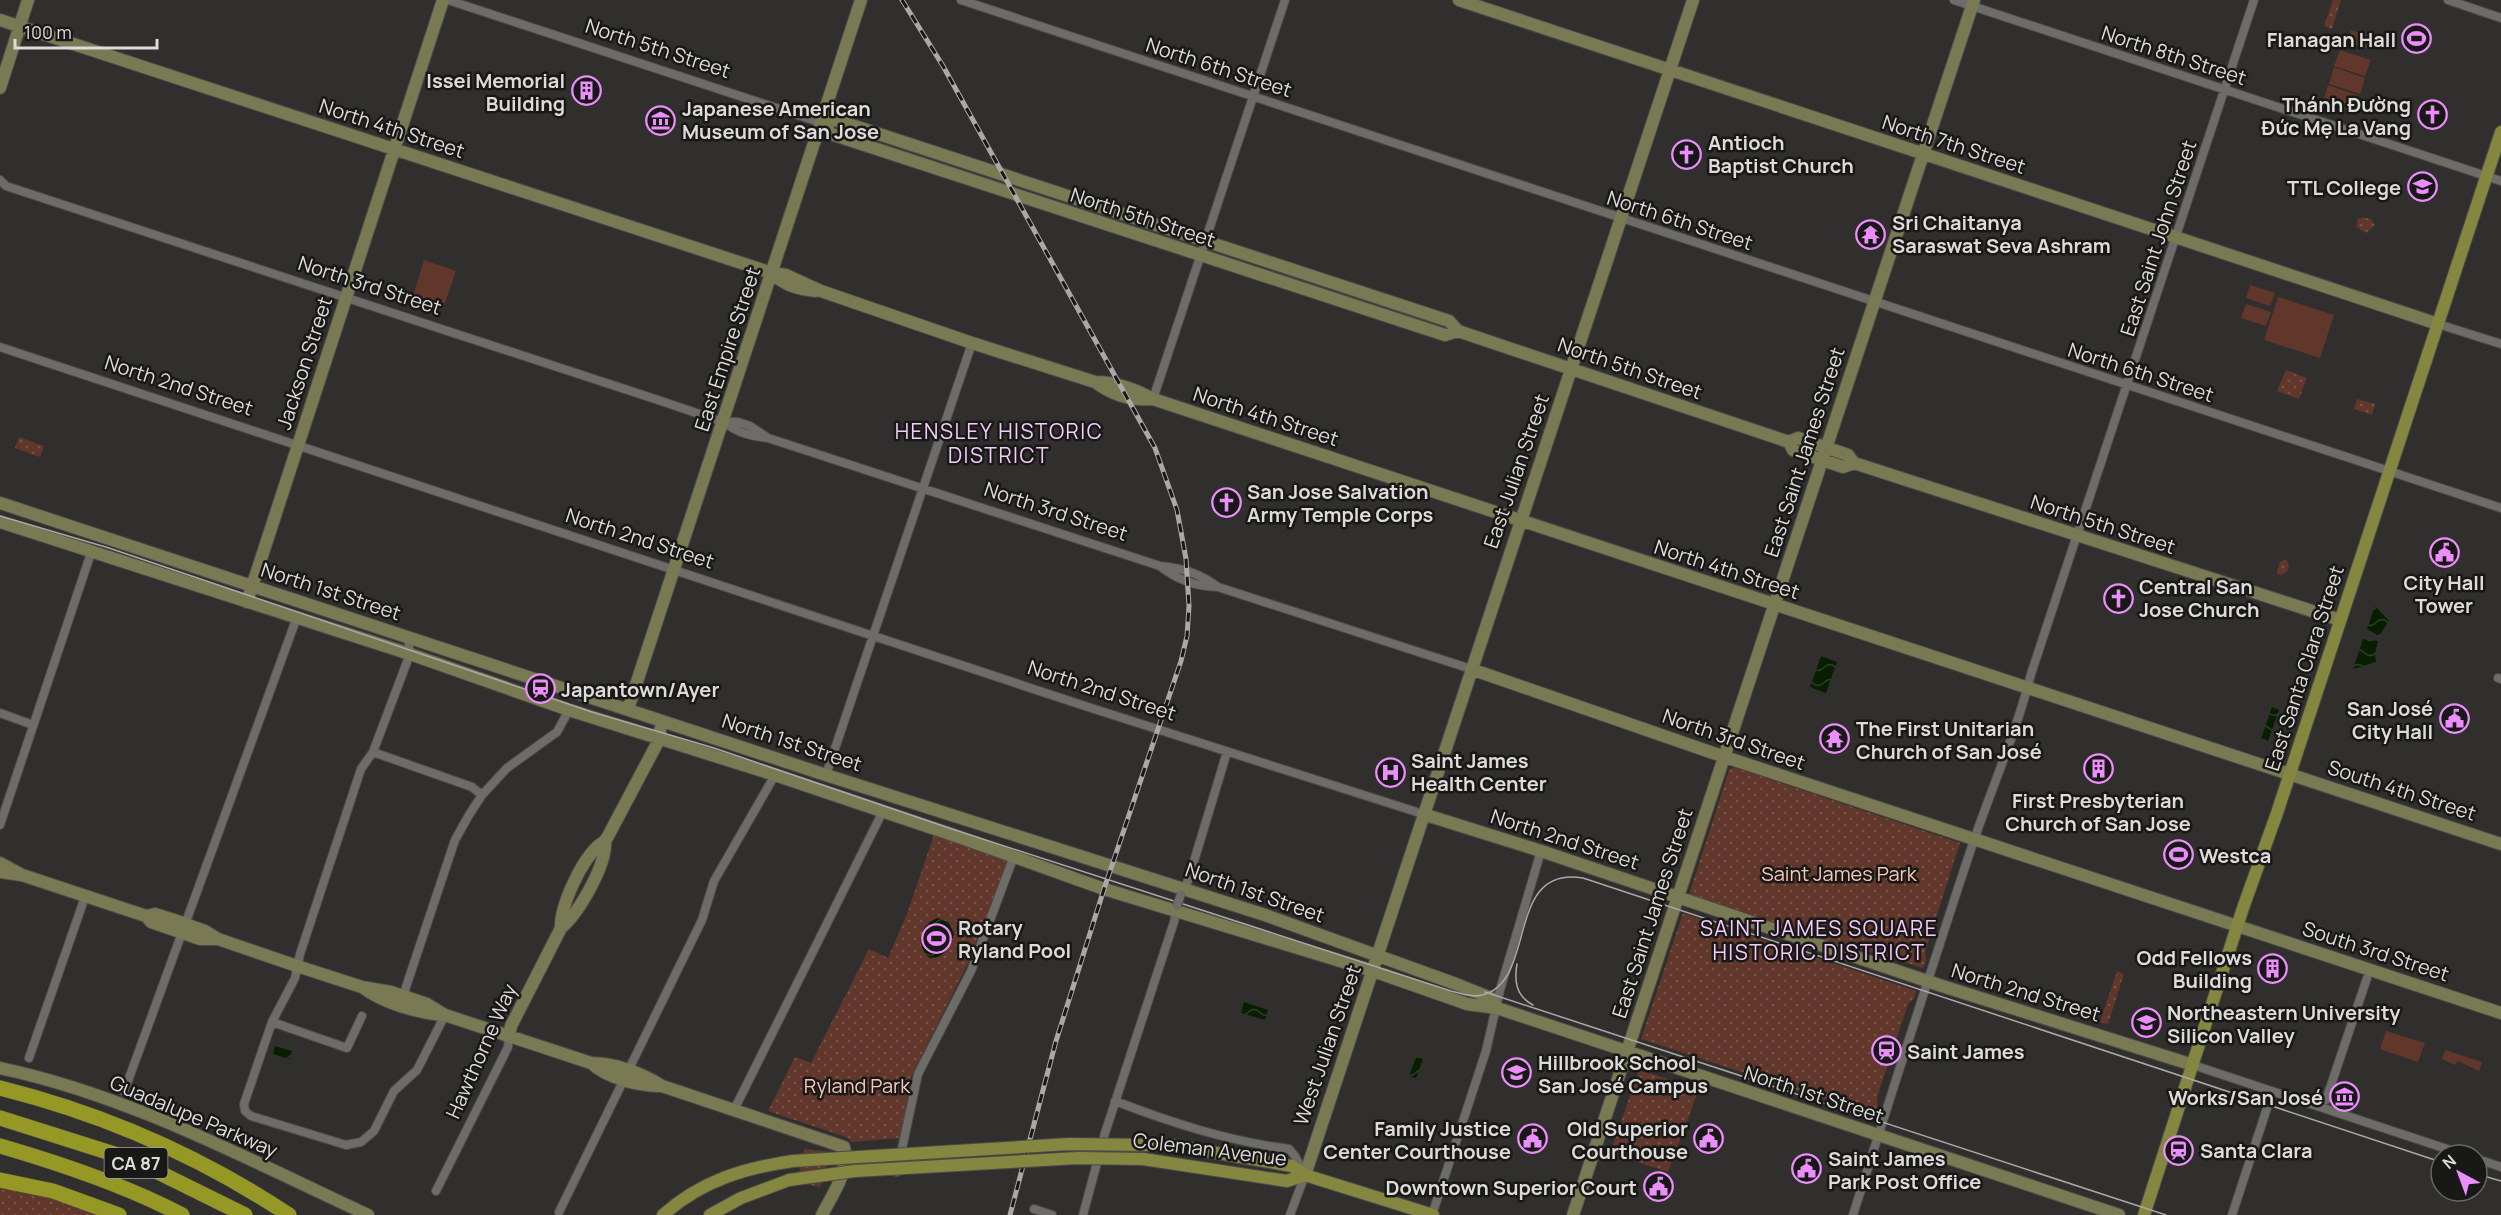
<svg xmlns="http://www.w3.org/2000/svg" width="2501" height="1215" viewBox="0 0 2501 1215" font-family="Manrope,sans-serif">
  <defs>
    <pattern id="park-dots" width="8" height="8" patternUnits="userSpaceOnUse" patternTransform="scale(1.5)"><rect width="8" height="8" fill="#61362b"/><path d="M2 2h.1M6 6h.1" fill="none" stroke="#775249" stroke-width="1.8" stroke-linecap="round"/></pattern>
    <pattern id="water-waves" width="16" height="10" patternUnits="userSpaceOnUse" patternTransform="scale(1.5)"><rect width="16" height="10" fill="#071f00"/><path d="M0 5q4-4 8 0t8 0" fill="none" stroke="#2b3f25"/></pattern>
  </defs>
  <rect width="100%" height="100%" fill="#312f2d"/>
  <path fill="#61362b" d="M2351,30L2376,38L2372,50L2347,42Z
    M2340,50L2371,60L2365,76L2334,66Z
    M2334,67L2365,78L2360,94L2329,84Z
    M2328,85L2359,96L2353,112L2323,102Z
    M424,260L456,271L443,309L412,299Z
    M2250,285L2275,293L2270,306L2246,298Z
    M2278,297L2334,315L2320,358L2264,340Z
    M2246,304L2271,312L2266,326L2241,318Z
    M2386,1031L2425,1043L2418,1062L2380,1049Z
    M2445,1050L2482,1062L2479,1071L2458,1061L2455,1065L2442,1059Z"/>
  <path fill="url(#park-dots)" d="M2333,0H2341L2332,29L2324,26Z
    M2363,217L2371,219L2375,225L2366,233L2356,227L2358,218L2361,219Z
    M2286,370L2307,378L2299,399L2277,391Z
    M2357,399L2375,404L2372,415L2354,409Z
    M19,437L44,446L40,457L15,448Z
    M2286,559L2289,565L2287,572L2281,575L2278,574L2277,571L2280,562Z
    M1733,767L1960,843L1925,952L1926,960L1923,968L1841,943H1831L1689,895L1729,770Z
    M937,826L1010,853L978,943L911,1077L901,1138L852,1142L846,1137L768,1111L795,1057L811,1063L869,949L888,958L907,914Z
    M1683,913L1916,991L1914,998L1908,1004L1877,1097L1878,1106L1875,1116L1641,1039Z
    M2117,971L2124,974L2108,1024L2100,1022Z
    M1639,1070L1699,1089L1668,1172L1610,1153Z
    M804,1149L832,1152L820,1187L797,1182Z
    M0,1187L61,1200L105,1215H0Z"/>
  <path fill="url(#water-waves)" d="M2375,606L2389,621L2379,636L2367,629Z
    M2363,639L2378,641L2375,654L2376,662L2353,669Z
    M1821,656L1837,662L1826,693L1810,687Z
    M2272,707L2279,710L2268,741L2261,739Z
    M938,918L949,922L954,934C950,947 945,958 930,958C914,946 920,923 938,918Z
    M1244,1002L1268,1010L1265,1020L1241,1013Z
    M275,1046L292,1051L289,1059L273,1054Z
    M1416,1057L1423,1059L1416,1078L1409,1076Z"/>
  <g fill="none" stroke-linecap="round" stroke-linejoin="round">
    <defs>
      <path id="street" d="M448,0L822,123
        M961,0L2501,508
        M1954,0L2501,181
        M2448,0L2501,18
        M0,180L6,186L658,400L723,422H738L750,426L768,438
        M2438,324L2501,344
        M0,347L1088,707L1423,814
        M1153,399L1285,0
        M724,422C738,433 750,436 768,438L1160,566C1182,568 1199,573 1218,587
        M1160,566C1178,580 1194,586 1218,587L1471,669
        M408,637L410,654L373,752L361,769L300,954L295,978L272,1022L244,1104L245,1111L251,1116L346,1145L361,1142L374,1131L394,1091L417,1070L445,1015
        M2498,678L2501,679
        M0,713L33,725
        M373,752L472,787L482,795
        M826,775L972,343
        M0,825L92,550
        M1182,891L1188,881L1227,752
        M403,1000L406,987L455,840L469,815L482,795L507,768L557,732L569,710
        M272,1022L347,1048L362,1016
        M29,1058L85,897
        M2193,1065L2465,1155
        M124,1092L297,617
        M2326,1100L2367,978
        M1115,1101C1172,1123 1228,1141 1289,1149L1295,1156L1305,1175L1290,1215
        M734,1110L883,811
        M2477,1159L2501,1167
        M897,1172L918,1074L971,971L1014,856
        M436,1191L508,1047L509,1036
        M1034,1209L1052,1215
        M559,1212L702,920L714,881L775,775
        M1083,1215L1105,1133L1174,922L1177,907
        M1432,1215L1486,1051L1500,990L1541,851
        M1853,1215C1892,1092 1931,969 1972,846C1991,789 2016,734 2031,674L2254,0
        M2232,1215L2269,1102"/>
      <path id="secondary" d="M1459,0L2438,324
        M0,20L772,273L786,275L821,291L972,343L1095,382C1116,382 1135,389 1153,399L2501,844
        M0,88L28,0
        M822,123L836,120L1449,321L1458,331L1789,442L1798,438L1848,455L1854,463L2340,620
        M822,123L831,134L1445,335L1458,331
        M773,274C786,286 798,289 816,291
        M1095,382C1111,394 1131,401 1152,399
        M1789,442L1793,450L1843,467L1854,463
        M0,503L826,775L1265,915L1456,984L1491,998L1497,1008
        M0,522L410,654L569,710L775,775L956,836L1104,889L1373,971L1467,1004L1497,1008L2119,1215
        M247,602L443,0
        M1471,669L1713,753L2501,1013
        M628,709L861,0
        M1423,814L1541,851L1942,986L2193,1065
        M0,863L22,875L146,916L155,914L174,920L205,931L218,939L297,966L362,987L391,992L427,1004L445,1015L591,1063C615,1063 642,1073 662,1086
        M0,872L21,875
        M146,916L151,922L200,939H217
        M561,928C560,906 581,862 597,847C601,843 604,843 607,838L660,738V730
        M362,987C383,1003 415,1012 441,1015
        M509,1036L511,1026L561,928C579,913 607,864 605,841
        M591,1063C608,1079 639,1086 662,1086L844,1147C850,1171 832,1195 822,1215
        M0,1068C129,1095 249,1160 368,1215
        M1305,1175L1693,0
        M1573,1215L1974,0"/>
      <path id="primary" d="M1147,1145H1171L1292,1166L1305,1175L1433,1215
        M1143,1159L1287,1181L1305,1175
        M663,1215C701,1181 744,1168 793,1161
        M710,1215L741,1198L789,1180
        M2144,1215L2243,908L2277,813L2501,132"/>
      <path id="highway" d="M0,1088C104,1114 200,1156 289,1215
        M0,1118L114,1154L158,1172L245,1215
        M0,1146C62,1164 125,1185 182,1215
        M0,1180L53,1191L119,1215"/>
    </defs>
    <use href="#street" stroke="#4c4b48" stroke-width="10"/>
    <use href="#secondary" stroke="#4c4b48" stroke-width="14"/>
    <use href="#primary" stroke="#4c4b48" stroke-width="14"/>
    <use href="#highway" stroke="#4c4b48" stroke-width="16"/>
    <use href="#street" stroke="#6d6c68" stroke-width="8"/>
    <use href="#secondary" stroke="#797954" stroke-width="12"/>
    <use href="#primary" stroke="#85863f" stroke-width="12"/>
    <use href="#highway" stroke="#959824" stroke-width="15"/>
    <path stroke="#aaa9a7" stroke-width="1.5" d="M0,516L109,548L592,712L714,748L952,829L1451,991C1461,993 1472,998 1482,995C1538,982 1504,865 1583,878L2441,1162
      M1517,964C1514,981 1516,996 1533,1005
      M1485,992L2166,1215
      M2477,1174L2501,1181"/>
    <defs>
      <path id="rail" d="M902,0L943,66L1155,448L1177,510L1186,559L1189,606L1187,636L1181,661L1104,889L1056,1041L1010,1215"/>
    </defs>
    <use href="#rail" stroke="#aaa9a7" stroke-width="5"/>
    <use href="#rail" stroke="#181816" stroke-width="3" stroke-dasharray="9" stroke-linecap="butt"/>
    <defs>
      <path id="street-bridge" d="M1177,906L1181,894"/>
      <path id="primary-bridge" d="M793,1161L1069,1144L1147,1145
        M789,1180L855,1171L1078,1158L1143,1159"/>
    </defs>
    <use href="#street-bridge" stroke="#4c4b48" stroke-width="10" stroke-linecap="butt"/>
    <use href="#primary-bridge" stroke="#4c4b48" stroke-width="14" stroke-linecap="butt"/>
    <use href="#street-bridge" stroke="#6d6c68" stroke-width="8"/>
    <use href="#primary-bridge" stroke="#85863f" stroke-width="12"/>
  </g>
  <defs>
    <symbol id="stadium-ring" viewBox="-11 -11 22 22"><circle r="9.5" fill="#181816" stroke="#eb8dfb" stroke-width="1.5"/><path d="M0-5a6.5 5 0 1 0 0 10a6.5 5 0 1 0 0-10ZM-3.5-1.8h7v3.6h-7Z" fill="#eb8dfb"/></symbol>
    <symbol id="building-ring" viewBox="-11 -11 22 22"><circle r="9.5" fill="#181816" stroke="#eb8dfb" stroke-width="1.5"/><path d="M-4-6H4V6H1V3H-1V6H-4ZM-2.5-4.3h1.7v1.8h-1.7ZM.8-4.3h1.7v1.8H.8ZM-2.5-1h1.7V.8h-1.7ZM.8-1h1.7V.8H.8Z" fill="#eb8dfb"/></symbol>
    <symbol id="church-ring" viewBox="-11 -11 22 22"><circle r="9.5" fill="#181816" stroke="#eb8dfb" stroke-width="1.5"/><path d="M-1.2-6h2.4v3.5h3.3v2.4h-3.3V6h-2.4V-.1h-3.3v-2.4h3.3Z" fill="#eb8dfb"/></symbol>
    <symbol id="museum-ring" viewBox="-11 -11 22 22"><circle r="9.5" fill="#181816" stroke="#eb8dfb" stroke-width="1.5"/><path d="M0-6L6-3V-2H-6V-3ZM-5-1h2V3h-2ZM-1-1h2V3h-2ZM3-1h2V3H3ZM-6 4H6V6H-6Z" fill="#eb8dfb"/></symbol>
    <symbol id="university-ring" viewBox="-11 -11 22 22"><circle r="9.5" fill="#181816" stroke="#eb8dfb" stroke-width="1.5"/><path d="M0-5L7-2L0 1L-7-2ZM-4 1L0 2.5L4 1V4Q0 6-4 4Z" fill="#eb8dfb"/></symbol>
    <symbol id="temple-ring" viewBox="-11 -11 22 22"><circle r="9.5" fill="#181816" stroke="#eb8dfb" stroke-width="1.5"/><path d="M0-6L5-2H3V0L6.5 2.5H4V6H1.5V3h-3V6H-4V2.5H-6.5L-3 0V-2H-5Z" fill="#eb8dfb"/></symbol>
    <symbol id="civic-ring" viewBox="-11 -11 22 22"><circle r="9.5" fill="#181816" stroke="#eb8dfb" stroke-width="1.5"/><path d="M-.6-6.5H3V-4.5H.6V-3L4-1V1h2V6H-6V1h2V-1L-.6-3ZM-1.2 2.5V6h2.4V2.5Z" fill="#eb8dfb"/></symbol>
    <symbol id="station-ring" viewBox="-11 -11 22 22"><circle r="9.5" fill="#181816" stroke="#eb8dfb" stroke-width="1.5"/><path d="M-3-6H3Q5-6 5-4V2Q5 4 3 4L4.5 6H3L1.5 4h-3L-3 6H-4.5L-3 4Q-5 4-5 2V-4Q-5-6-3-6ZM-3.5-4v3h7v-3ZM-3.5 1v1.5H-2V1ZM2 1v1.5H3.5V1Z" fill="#eb8dfb"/></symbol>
    <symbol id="hospital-ring" viewBox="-11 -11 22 22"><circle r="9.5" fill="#181816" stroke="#eb8dfb" stroke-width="1.5"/><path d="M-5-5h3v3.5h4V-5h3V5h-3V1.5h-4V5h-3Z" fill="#eb8dfb"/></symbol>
    <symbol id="school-ring" viewBox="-11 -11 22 22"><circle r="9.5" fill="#181816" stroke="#eb8dfb" stroke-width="1.5"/><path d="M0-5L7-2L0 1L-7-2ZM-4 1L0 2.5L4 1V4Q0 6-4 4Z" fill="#eb8dfb"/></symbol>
  </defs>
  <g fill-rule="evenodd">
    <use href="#stadium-ring" x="2400" y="22" width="33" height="33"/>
    <use href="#building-ring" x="570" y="74" width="33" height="33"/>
    <use href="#church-ring" x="2416" y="98" width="33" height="33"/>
    <use href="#museum-ring" x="644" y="104" width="33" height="33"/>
    <use href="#church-ring" x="1670" y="138" width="33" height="33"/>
    <use href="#university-ring" x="2406" y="170" width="33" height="33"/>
    <use href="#temple-ring" x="1854" y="218" width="33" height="33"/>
    <use href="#church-ring" x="1210" y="486" width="33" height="33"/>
    <use href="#civic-ring" x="2428" y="536" width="33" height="33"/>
    <use href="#church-ring" x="2102" y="582" width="33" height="33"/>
    <use href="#station-ring" x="524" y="672" width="33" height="33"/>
    <use href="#civic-ring" x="2438" y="702" width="33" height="33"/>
    <use href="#temple-ring" x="1818" y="722" width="33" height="33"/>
    <use href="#building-ring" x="2082" y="752" width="33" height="33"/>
    <use href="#hospital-ring" x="1374" y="756" width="33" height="33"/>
    <use href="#stadium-ring" x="2162" y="838" width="33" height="33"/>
    <use href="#stadium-ring" x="920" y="922" width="33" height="33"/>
    <use href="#building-ring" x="2256" y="952" width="33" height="33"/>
    <use href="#university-ring" x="2130" y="1006" width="33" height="33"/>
    <use href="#station-ring" x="1870" y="1034" width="33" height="33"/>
    <use href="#school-ring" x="1500" y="1056" width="33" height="33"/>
    <use href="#museum-ring" x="2328" y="1080" width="33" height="33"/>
    <use href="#civic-ring" x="1516" y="1122" width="33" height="33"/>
    <use href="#civic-ring" x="1692" y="1122" width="33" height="33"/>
    <use href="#station-ring" x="2162" y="1134" width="33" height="33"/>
    <use href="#civic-ring" x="1790" y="1152" width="33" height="33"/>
    <use href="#civic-ring" x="1642" y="1170" width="33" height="33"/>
  </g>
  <g text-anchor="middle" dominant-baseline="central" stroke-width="5" stroke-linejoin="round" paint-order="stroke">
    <rect fill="#181816" stroke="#a2a19f" stroke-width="1.5" x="104.5" y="1148" width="63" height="30" rx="4.5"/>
    <g font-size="18" font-weight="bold" fill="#dddcda">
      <text x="136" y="1163">CA 87</text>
    </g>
    <g font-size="20" font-weight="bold" fill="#dddcda" stroke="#181816" text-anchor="start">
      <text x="2396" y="39" text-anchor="end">Flanagan Hall</text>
      <text x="565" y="80" text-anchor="end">Issei Memorial<tspan x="565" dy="23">Building</tspan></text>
      <text x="2411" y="104" text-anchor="end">Thánh Đường<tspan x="2411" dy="23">Đức Mẹ La Vang</tspan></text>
      <text x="682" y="108">Japanese American<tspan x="682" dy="23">Museum of San Jose</tspan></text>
      <text x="1708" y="142">Antioch<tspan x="1708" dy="23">Baptist Church</tspan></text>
      <text x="2401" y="187" text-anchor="end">TTL College</text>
      <text x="1892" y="222">Sri Chaitanya<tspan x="1892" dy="23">Saraswat Seva Ashram</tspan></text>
      <text x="1247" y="491">San Jose Salvation<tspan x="1247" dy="23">Army Temple Corps</tspan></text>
      <text x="2444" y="582" text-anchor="middle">City Hall<tspan x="2444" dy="23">Tower</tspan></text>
      <text x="2139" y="586">Central San<tspan x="2139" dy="23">Jose Church</tspan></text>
      <text x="561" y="689">Japantown/Ayer</text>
      <text x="2433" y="708" text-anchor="end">San José<tspan x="2433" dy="23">City Hall</tspan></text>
      <text x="1856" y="728">The First Unitarian<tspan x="1856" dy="23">Church of San José</tspan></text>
      <text x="1411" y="760">Saint James<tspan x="1411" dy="23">Health Center</tspan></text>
      <text x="2098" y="800" text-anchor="middle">First Presbyterian<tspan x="2098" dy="23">Church of San Jose</tspan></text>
      <text x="2199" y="855">Westca</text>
      <text x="958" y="927">Rotary<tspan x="958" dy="23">Ryland Pool</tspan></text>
      <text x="2252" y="957" text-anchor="end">Odd Fellows<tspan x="2252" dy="23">Building</tspan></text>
      <text x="2167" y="1012">Northeastern University<tspan x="2167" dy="23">Silicon Valley</tspan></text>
      <text x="1907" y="1051">Saint James</text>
      <text x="1538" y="1062">Hillbrook School<tspan x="1538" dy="23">San José Campus</tspan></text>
      <text x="2323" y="1097" text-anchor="end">Works/San José</text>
      <text x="1511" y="1128" text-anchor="end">Family Justice<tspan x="1511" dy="23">Center Courthouse</tspan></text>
      <text x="1688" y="1128" text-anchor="end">Old Superior<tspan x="1688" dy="23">Courthouse</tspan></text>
      <text x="2200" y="1150">Santa Clara</text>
      <text x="1828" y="1158">Saint James<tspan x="1828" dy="23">Park Post Office</tspan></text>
      <text x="1637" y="1187" text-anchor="end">Downtown Superior Court</text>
    </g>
    <g font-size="20" fill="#dddcda" stroke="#181816">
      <text transform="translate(658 48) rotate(18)">North 5th Street</text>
      <text transform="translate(2174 55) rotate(18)">North 8th Street</text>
      <text transform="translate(1219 67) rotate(18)">North 6th Street</text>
      <text transform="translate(392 128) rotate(18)">North 4th Street</text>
      <text transform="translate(1954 144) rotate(18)">North 7th Street</text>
      <text transform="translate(1143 217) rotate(18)">North 5th Street</text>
      <text transform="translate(1680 220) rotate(18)">North 6th Street</text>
      <text transform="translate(2158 238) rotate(-72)">East Saint John Street</text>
      <text transform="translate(370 285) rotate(18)">North 3rd Street</text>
      <text transform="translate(727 349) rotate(-72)">East Empire Street</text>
      <text transform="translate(304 363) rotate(-72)">Jackson Street</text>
      <text transform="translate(1630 368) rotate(19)">North 5th Street</text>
      <text transform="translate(2141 372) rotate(18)">North 6th Street</text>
      <text transform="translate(179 385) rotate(18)">North 2nd Street</text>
      <text transform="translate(1266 416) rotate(18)">North 4th Street</text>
      <text transform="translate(1804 452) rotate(-72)">East Saint James Street</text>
      <text transform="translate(1516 471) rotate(-71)">East Julian Street</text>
      <text transform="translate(1056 511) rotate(18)">North 3rd Street</text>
      <text transform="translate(2103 524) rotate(18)">North 5th Street</text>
      <text transform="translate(640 538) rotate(18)">North 2nd Street</text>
      <text transform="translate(1727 569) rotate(18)">North 4th Street</text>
      <text transform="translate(331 591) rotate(18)">North 1st Street</text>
      <text transform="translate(2304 668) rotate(-72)">East Santa Clara Street</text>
      <text transform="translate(1102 690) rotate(18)">North 2nd Street</text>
      <text transform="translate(1734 739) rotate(19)">North 3rd Street</text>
      <text transform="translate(792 742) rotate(18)">North 1st Street</text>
      <text transform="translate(2402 790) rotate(18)">South 4th Street</text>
      <text transform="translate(1565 839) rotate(18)">North 2nd Street</text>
      <text transform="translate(1255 892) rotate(19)">North 1st Street</text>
      <text transform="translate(1652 913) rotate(-72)">East Saint James Street</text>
      <text transform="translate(2376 951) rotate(18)">South 3rd Street</text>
      <text transform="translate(2026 992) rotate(17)">North 2nd Street</text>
      <text transform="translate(1327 1045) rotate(-71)">West Julian Street</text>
      <text transform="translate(481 1051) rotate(-66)">Hawthorne Way</text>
      <text transform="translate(1814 1094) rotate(18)">North 1st Street</text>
      <text transform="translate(194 1116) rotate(23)">Guadalupe Parkway</text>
      <text transform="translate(1210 1149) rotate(7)">Coleman Avenue</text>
    </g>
    <g font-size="20" fill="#f8c7b9" stroke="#181816">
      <text x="1839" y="873">Saint James Park</text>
      <text x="857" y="1085">Ryland Park</text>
    </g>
    <g font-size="21" letter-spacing="1.5" fill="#f5cbfc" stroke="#181816">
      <text x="999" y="431">HENSLEY HISTORIC<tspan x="999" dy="24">DISTRICT</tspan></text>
      <text x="1819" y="928">SAINT JAMES SQUARE<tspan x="1819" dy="24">HISTORIC DISTRICT</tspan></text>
    </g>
  </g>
  <g transform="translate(2459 1173) rotate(319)"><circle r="28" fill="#181816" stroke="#676664" stroke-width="1.5"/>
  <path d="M0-4.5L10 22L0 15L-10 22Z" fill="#eb8dfb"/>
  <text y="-9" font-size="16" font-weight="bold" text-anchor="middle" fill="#dddcda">N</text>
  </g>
  <path d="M15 39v9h142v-9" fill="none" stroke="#dddcda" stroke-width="3"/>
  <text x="24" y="39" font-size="18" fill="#dddcda" stroke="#181816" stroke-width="4.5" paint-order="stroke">100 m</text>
</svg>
